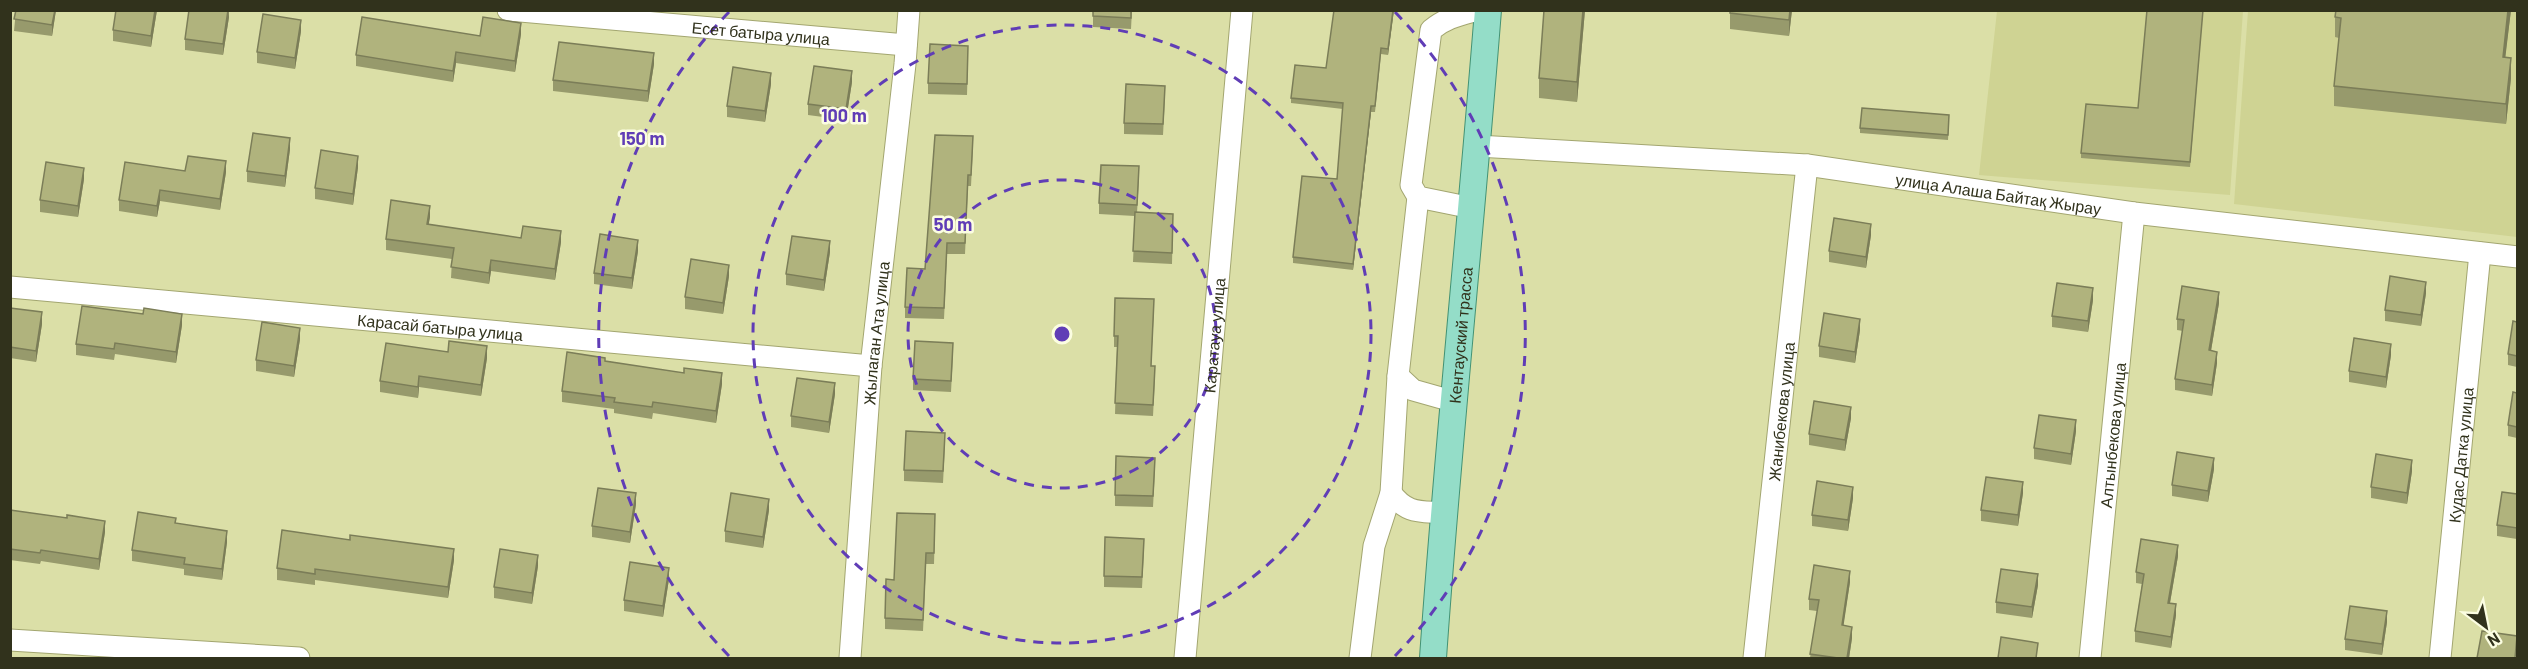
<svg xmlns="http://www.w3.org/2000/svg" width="2528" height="669" viewBox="0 0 2528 669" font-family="Barlow,sans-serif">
  <rect width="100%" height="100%" fill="#dbdfa7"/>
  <path fill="#cfd393" d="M1997,11H2243L2230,195L1979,175Z
    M2248,11H2517V237L2234,204Z"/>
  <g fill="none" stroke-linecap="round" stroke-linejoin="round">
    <defs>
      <g id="minor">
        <path id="s1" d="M508,10L906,45"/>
        <path id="s2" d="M1477,146L1807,165L2134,213L2518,257"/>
        <path d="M1472,208L1418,197L1411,185L1431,30C1445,18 1460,15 1478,10"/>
        <path id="s3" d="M10,287L871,366"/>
        <path d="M1398,376L1413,390L1452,401"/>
        <path d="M1391,493C1407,514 1419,511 1443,513"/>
        <path d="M10,640L299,658"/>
        <path id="s4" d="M850,658L871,366L905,64L909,10"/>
        <path id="s5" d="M1185,658L1242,10"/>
        <path d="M1360,658L1374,546L1391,493L1398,376L1418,197"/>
        <path id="s6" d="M1754,658L1807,165"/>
        <path id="s7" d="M2090,658L2134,213"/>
        <path id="s8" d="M2440,658L2480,253"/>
      </g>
      <g id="major">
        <path id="s9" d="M1433,658C1448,442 1471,227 1488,10"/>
      </g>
    </defs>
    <use href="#minor" stroke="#a3a670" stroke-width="23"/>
    <use href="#major" stroke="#439274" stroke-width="28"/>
    <use href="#minor" stroke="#fff" stroke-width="21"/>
    <use href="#major" stroke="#94ddc8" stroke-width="26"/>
  </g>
  <path fill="#979a6c" d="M16,10H56L52,36L14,31Z
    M157,10L151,47L113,41V30Z
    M229,10V17L223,55L185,50V39Z
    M1093,10H1132L1131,29L1093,27Z
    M1394,10L1388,55L1381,54L1375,112H1371L1353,270L1293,263V257L1337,179L1343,109L1291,103V98Z
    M1544,10H1585L1577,102L1539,98V78Z
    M1730,10H1792L1789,36L1730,29Z
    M2147,10H2203L2190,167L2081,158V153L2138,108Z
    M2511,10L2505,57L2511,78L2506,124L2334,106V86L2339,38L2335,37V17Z
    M301,31L295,69L257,63V52Z
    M521,34L515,72L456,63L453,82L356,66V55L480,36Z
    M968,57L967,95L928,94V83Z
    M654,64L648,102L553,91V80Z
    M852,82L846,120L808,115V104Z
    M771,84L765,122L727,117V106Z
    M1165,97L1163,135L1124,134V123Z
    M1949,121L1948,140L1860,133V128Z
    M973,147L971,186H968L965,254H947L944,319L905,318V307L925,269Z
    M290,149L285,187L247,182V171Z
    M358,167L353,205L315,199V188Z
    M185,171L226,172L220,210L160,201L157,217L119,211V200Z
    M1139,178L1137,213L1173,214L1172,264L1133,262L1135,216L1099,214V203Z
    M84,179L78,217L40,212V200Z
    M430,217L428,225L521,238L561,242L555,280L491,271L489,284L451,278L452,259L386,250V239Z
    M1871,235L1866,268L1829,262V251Z
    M638,251L632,289L594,284V273Z
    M830,252L824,291L786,285V274Z
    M729,276L723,314L685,309V297Z
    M2426,293L2421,326L2385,321V310Z
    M2093,300L2088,332L2052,327V316Z
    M2219,303L2211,351L2217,363L2212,396L2175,390V379L2183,331L2177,330V319Z
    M10,308L42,324L36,362L10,358Z
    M1154,310L1151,366L1155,377L1153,416L1115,414L1117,347H1114V336Z
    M2517,322V367L2508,365V354Z
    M182,325L176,363L115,354L114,360L76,355V344Z
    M1860,330L1855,363L1819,357V346Z
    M300,339L294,377L256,371V360Z
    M953,354L951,392L913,390V379Z
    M2391,355L2386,388L2349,382V371Z
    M487,358L481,396L419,387L418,398L380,392V381Z
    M605,362L722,384L716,423L653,413L652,419L614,413V409L562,402V391Z
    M2517,393V438L2508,436V425Z
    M835,394L829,433L791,427V416Z
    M1851,418L1845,451L1809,445V434Z
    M2076,431L2071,465L2034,459V448Z
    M945,444L943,483L904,481V470Z
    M1155,469L1153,507L1115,506V495Z
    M2214,469L2208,502L2172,496V485Z
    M2412,471L2407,504L2371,498V487Z
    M2023,493L2018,526L1981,521V510Z
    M2517,494V539L2497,536V525Z
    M1853,498L1848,531L1812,526V515Z
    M636,504L630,543L592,537V526Z
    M10,510L105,532L99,570L41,561L40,564L10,560Z
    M769,510L763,548L725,542V531Z
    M176,523L227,542L222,580L184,575V569L132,561V550Z
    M935,526L934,564H926L923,631L885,629V618L894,580Z
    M1144,550L1142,588L1104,587V576Z
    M2178,556L2170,603L2176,615L2171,648L2135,642V631L2142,584L2136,583V572Z
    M454,560L448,598L315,580V585L277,580V568Z
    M538,566L532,604L494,598V587Z
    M669,579L663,617L624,611V600Z
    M1850,582L1843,626L1852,638L1849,658H1810L1817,611L1809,610V599Z
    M2038,585L2032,618L1996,613V602Z
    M2387,622L2382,655L2345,650V639Z"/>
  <path fill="#7b7d58" d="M55,10H56L52,36V25Z
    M155,10H157L151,47V36Z
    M228,10L229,17L223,55V44Z
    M1393,10H1394L1388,55V49Z
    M1583,10H1585L1577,102V82Z
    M1790,10H1792L1789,36V20Z
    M2508,10H2511L2503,77V57Z
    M301,20V31L295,69V58Z
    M521,23V34L515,72V61Z
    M456,52V63L453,82V71Z
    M654,53V64L648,102V91Z
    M2511,58V78L2506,124V104Z
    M852,71V82L846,120V109Z
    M771,73V84L765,122V111Z
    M1371,106V112L1353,270V264Z
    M290,138V149L285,187V176Z
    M358,156V167L353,205V194Z
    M226,161V172L220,210V199Z
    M84,168V179L78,217V206Z
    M160,190V201L157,217V206Z
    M430,206V217L427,235V224Z
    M1871,224V235L1866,268V257Z
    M561,231V242L555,280V269Z
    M638,240V251L632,289V278Z
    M830,241V252L824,291V280Z
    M491,260V271L489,284V273Z
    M729,265V276L723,314V303Z
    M2426,282V293L2421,326V315Z
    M2093,288V300L2088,332V321Z
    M2219,292V303L2209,362V350Z
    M42,312V324L36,362V351Z
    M182,314V325L176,363V352Z
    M1860,319V330L1855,363V352Z
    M300,328V339L294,377V366Z
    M2391,344V355L2386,388V377Z
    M487,346V358L481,396V385Z
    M2217,352V363L2212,396V385Z
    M722,373V384L716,423V411Z
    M419,376V387L418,398V387Z
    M835,383V394L829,433V422Z
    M1851,407V418L1845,451V440Z
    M2076,420V431L2071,465V454Z
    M2214,458V469L2208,502V491Z
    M2412,460V471L2407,504V493Z
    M2023,482V493L2018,526V515Z
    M1853,487V498L1848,531V520Z
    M636,493V504L630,543V532Z
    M769,499V510L763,548V537Z
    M105,521V532L99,570V559Z
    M227,531V542L222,580V569Z
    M2178,545V556L2168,614V603Z
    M454,549V560L448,598V587Z
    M538,555V566L532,604V593Z
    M669,568V579L663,617V606Z
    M1850,571V582L1842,636V625Z
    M2038,574V585L2032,618V607Z
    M2176,604V615L2171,648V637Z
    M2387,611V622L2382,655V644Z
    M1852,627V638L1849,658H1847Z"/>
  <path fill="#b0b37d" stroke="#7b7d58" stroke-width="1.5" d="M16,10H55L52,25L14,19Z
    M116,10H155L151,36L113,30Z
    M189,10H228L223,44L185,39Z
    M1093,10H1131V18L1093,16Z
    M1334,10H1393L1388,49L1381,48L1375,106H1371L1353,264L1293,257L1302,176L1337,179L1343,103L1291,98L1295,65L1326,68Z
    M1544,10H1583L1577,82L1539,78Z
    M1730,10H1790L1789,20L1730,13Z
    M2147,10H2203L2190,162L2081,153L2086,104L2138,108Z
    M2336,10H2508L2503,57L2511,58L2506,104L2334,86L2341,18L2335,17Z
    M263,14L301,20L295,58L257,52Z
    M362,17L480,36L483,17L521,23L515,61L456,52L453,71L356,55Z
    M559,42L654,53L648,91L553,80Z
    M930,44L968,46L967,84L928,83Z
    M814,66L852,71L846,109L808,104Z
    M733,67L771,73L765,111L727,106Z
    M1126,84L1165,86L1163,124L1124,123Z
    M1862,108L1949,115L1948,135L1860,128Z
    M253,133L290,138L285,176L247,171Z
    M935,135L973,136L971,175H968L965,243H947L944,308L905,307L907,268L925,269Z
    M321,150L358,156L353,194L315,188Z
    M188,156L226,161L220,199L160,190L157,206L119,200L125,162L185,171Z
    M46,162L84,168L78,206L40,200Z
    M1101,165L1139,166L1137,205L1099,203Z
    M391,200L430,206L427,224L521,238L523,226L561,231L555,269L491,260L489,273L451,267L454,248L386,239Z
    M1135,212L1173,214L1172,253L1133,251Z
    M1834,218L1871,224L1866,257L1829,251Z
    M600,234L638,240L632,278L594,273Z
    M792,236L830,241L824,280L786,274Z
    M691,259L729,265L723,303L685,297Z
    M2390,276L2426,282L2421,315L2385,310Z
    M2057,283L2093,288L2088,321L2052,316Z
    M2182,286L2219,292L2209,350L2217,352L2212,385L2175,379L2184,320L2177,319Z
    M1115,298L1154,299L1151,366H1155L1153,405L1115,403L1118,336H1114Z
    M82,306L143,314L144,308L182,314L176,352L115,343L114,349L76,344Z
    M10,308L42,312L36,351L10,347Z
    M1824,313L1860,319L1855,352L1819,346Z
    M2513,321L2517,322V356L2508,354Z
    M262,322L300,328L294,366L256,360Z
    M2354,338L2391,344L2386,377L2349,371Z
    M449,341L487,346L481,385L419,376L418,387L380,381L386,343L448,352Z
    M915,341L953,343L951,381L913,379Z
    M567,352L605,358V361L684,373V368L722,373L716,411L653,402L652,407L614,402L615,398L562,391Z
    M797,378L835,383L829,422L791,416Z
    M2513,392L2517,393V427L2508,425Z
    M1814,401L1851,407L1845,440L1809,434Z
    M2039,415L2076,420L2071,454L2034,448Z
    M906,431L945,433L943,471L904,470Z
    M2177,452L2214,458L2208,491L2172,485Z
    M2376,454L2412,460L2407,493L2371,487Z
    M1116,456L1155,458L1153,496L1115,495Z
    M1986,477L2023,482L2018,515L1981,510Z
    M1817,481L1853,487L1848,520L1812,515Z
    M598,488L636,493L630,532L592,526Z
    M2502,492L2517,494V528L2497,525Z
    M731,493L769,499L763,537L725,531Z
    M10,510L67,518V515L105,521L99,559L41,550L40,553L10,549Z
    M138,512L176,518L175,523L227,531L222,569L184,564L185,558L132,550Z
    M897,513L935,514L934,553H926L923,620L885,618L886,579L894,580Z
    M282,530L350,540V535L454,549L448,587L315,569V574L277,568Z
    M1105,537L1144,539L1142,577L1104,576Z
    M2141,539L2178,545L2168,603L2176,604L2171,637L2135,631L2144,574L2136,572Z
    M500,549L538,555L532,593L494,587Z
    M630,562L669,568L663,606L624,600Z
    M1814,565L1850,571L1842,625L1852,627L1847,658H1838L1810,654L1819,600L1809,599Z
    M2001,569L2038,574L2032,607L1996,602Z
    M2350,606L2387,611L2382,644L2345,639Z
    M2482,631L2517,636L2515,658H2477Z
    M2001,637L2038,643L2036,658H1998Z"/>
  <g fill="none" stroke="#603db6" stroke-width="3" stroke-dasharray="10 8">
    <circle cx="1062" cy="334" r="154"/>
    <circle cx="1062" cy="334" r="309"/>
    <path d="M729 656A463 463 0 0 1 729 12M1395 12A463 463 0 0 1 1395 656"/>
  </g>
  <g text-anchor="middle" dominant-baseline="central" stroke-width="5" stroke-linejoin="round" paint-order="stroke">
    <g font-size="16" fill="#31321c" stroke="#fbfde1">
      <text stroke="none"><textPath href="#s1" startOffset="254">Есет батыра улица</textPath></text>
      <text stroke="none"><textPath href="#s2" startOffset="524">улица Алаша Байтақ Жырау</textPath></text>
      <text stroke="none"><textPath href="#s3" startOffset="432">Карасай батыра улица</textPath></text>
      <text stroke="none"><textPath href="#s4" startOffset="326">Жылаган Ата улица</textPath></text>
      <text stroke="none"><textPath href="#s5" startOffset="324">Каратауа улица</textPath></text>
      <text stroke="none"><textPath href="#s9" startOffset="324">Кентауский трасса</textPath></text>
      <text stroke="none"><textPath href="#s6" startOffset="248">Жанибекова улица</textPath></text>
      <text stroke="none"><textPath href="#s7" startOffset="224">Алтынбекова улица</textPath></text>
      <text stroke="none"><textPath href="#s8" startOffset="204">Кудас Датка улица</textPath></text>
    </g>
  </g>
  <circle cx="1062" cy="334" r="9" fill="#603db6" stroke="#fbfde1" stroke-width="3"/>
  <g font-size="18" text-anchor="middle" font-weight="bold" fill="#603db6" stroke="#fbfde1" stroke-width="5" stroke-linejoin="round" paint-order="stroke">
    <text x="844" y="122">100 m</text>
    <text x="642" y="145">150 m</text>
    <text x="953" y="231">50 m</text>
  </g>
  <rect width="2528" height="669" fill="none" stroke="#31321c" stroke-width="24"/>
  <g transform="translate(2486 627) rotate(148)" stroke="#fbfde1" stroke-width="4.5" paint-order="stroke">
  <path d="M0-4.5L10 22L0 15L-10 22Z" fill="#31321c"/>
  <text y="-9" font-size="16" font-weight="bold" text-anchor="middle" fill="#31321c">N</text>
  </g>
</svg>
